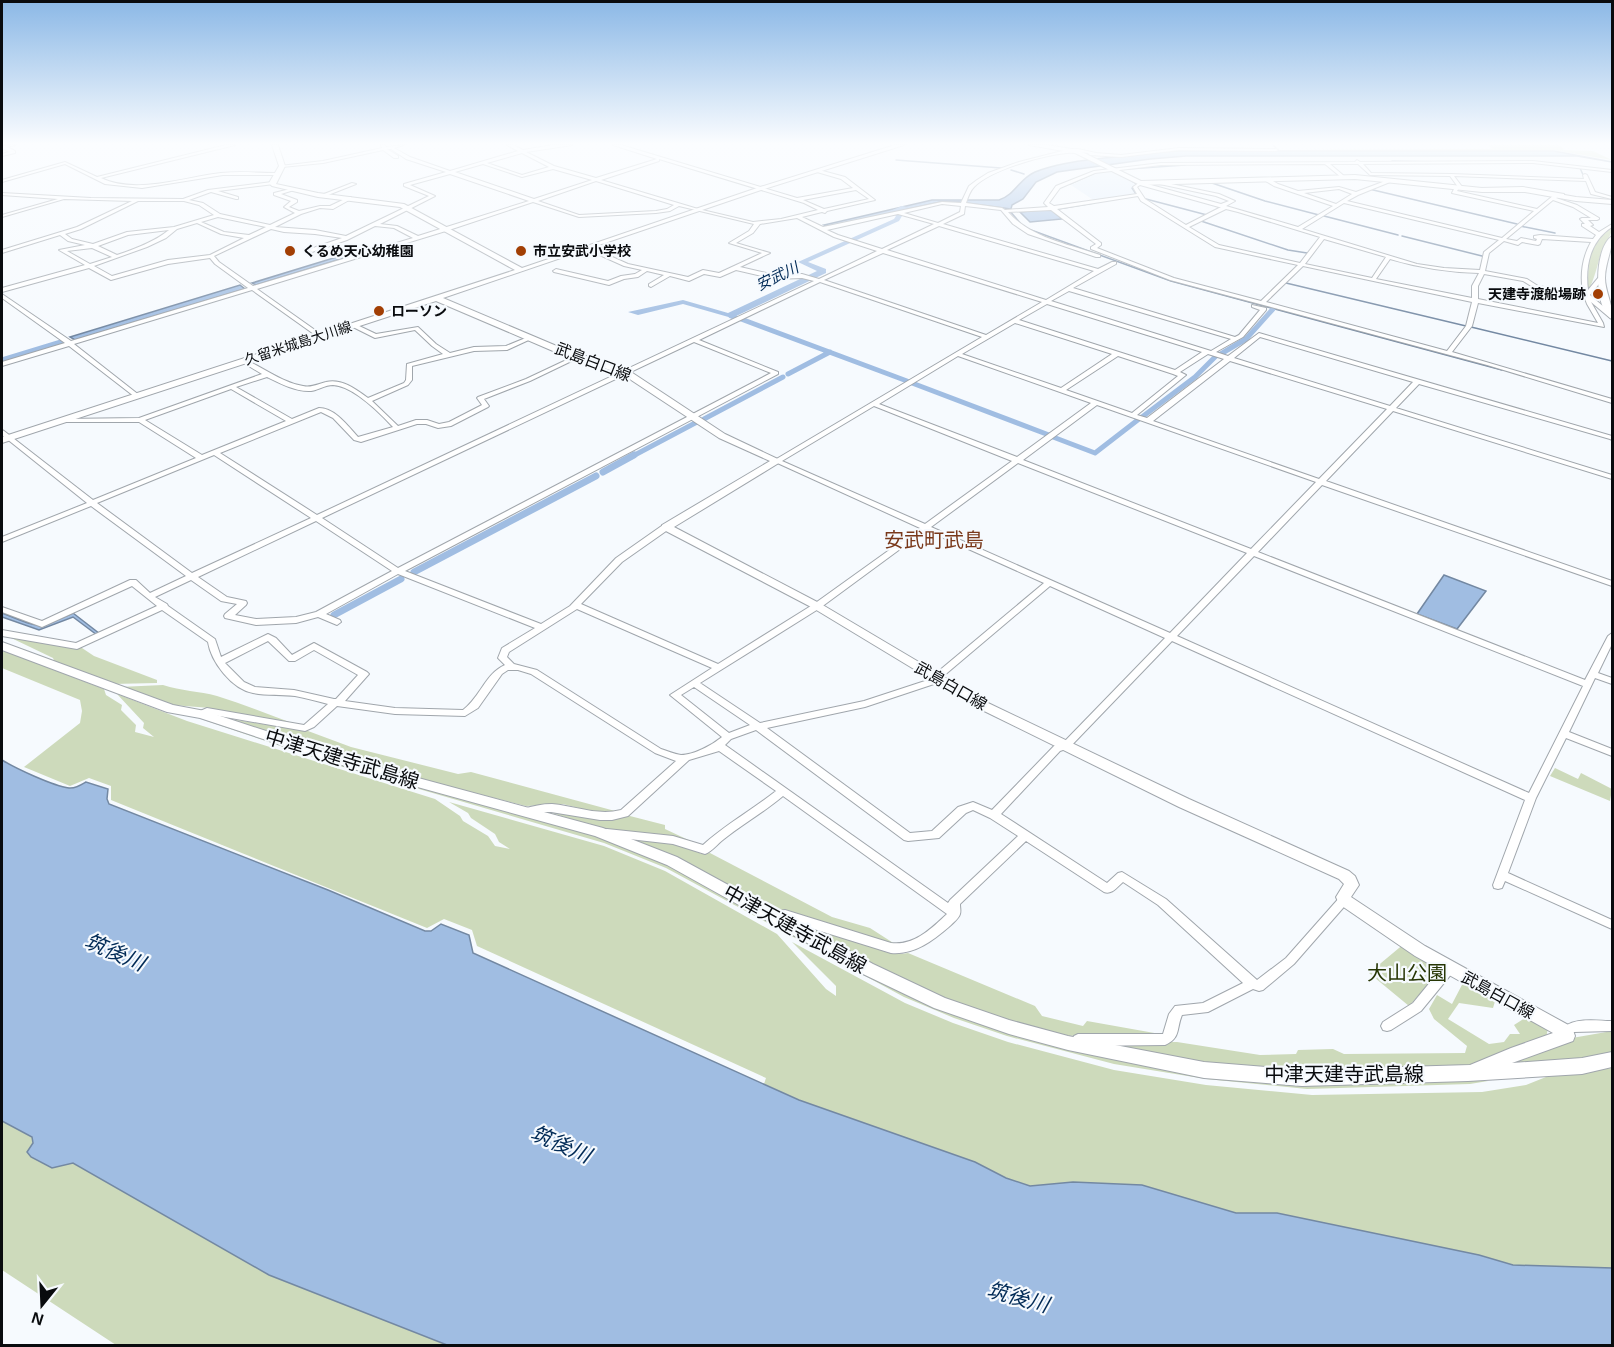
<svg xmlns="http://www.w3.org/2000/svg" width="1614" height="1347" viewBox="0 0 1614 1347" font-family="Arial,'Noto Sans JP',sans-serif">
  <rect width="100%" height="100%" fill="#f6fafe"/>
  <path fill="#e2eefa" d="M1112,171L1138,184L1133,187L1137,195L1095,201L1071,185L1098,173Z"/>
  <path fill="#cddabb" d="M1488,145H1559L1564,149L1562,150L1593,151L1612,160L1553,150H1280L1492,149Z
    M1612,225C1612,237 1605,242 1601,253C1597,266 1595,278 1588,291C1588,268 1587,236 1612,225Z
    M5,635L82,648L94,656L157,680V683L112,684L55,663L53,658Z
    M4,651L104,689L106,695L122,705L121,710L136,725L135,732L154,737L143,728L144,723L117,694L187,721L435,799L460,816L463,821L488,836L495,846L510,849L499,842L495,834L471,818L468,813L449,802L604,846L665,871L777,934L826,989L836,996V986L792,942L905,1003L953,1023L1008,1042L1114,1070L1206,1085L1312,1095L1482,1092L1526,1085L1546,1077L1612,1068V1274L1515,1279L1219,1227L1073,1182L1030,1186L1006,1178L975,1162L799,1100L764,1084L766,1078L477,946L472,930L444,919L427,928L111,800V786L89,778L70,786L24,767L80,723L82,711L80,700L2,668V653Z
    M163,685C181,691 199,691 217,696C243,704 268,714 292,723L235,716L210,708L173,705L119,687Z
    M195,717L334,762L605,839L668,864L929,1003L1207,1075L1488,1081L1470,1084L1307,1089L1206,1079L1114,1064L1007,1036L954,1018L904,997L666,868L604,843L333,764Z
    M230,719L308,731L351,747L458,774L471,772L615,811L602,814L563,804L526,806L381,769Z
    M1555,768L1578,779L1581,773L1612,789L1610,801L1550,776Z
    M545,811C555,812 565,812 574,813C593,816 608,825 626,815L665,825V829L699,845L608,830Z
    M625,837L674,842L702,854L710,853L832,917L870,928L898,946L766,906Z
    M785,917L901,954L908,953L1035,1006L1042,1016L1083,1026L1087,1021L1160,1034L1062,1036L1003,1020L936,996L865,963Z
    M1405,943L1443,968L1409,1006L1369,973Z
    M1464,981L1496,998L1493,1008L1459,1003L1448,1019L1489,1044L1504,1042L1510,1034H1520L1514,1025L1525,1018L1548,1028L1546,1038L1458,1069L1296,1073L1203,1064L1088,1043L1177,1042L1260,1055L1296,1054L1298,1050L1333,1049L1344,1054L1465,1053L1467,1046L1434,1019L1429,1009L1437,995L1452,1004Z
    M1612,1031V1053L1576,1060L1492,1067L1572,1038Z
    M2,1121L32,1137L33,1143L73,1163L269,1275L447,1345H116L2,1270Z"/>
  <path fill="#a0bde2" stroke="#7388a2" stroke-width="1.5" d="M1554,151L1612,162L1577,156H1186L1150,159L1057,172L1036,182L1023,199L1012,205L1011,209L959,202H940L828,227L824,225L932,200H999C1015,195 1020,178 1035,172C1058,163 1081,161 1104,158C1129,156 1154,152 1179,151Z
    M1050,209L1062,219L1030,222L1020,212Z
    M353,252L357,254L256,285L252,283Z
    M240,285L245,289L75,340L70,337Z
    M1444,575L1486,591L1457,629L1417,614Z
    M2,613C39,627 35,630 73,613L100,634L97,635L73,617L39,630L2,617Z
    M2,760C15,768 53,786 69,788C75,789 81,785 86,782L108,789L107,799L109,804L328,890L425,931H431L441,924L469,935L473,953L799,1100L975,1162L1006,1178L1030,1186L1073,1182L1142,1185L1236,1213H1277L1479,1255L1513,1265L1612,1268V1345H447L269,1275L73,1163L52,1168L31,1157L27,1152L33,1143L32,1137L2,1121Z"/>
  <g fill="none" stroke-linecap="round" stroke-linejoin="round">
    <path stroke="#7388a2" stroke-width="1.5" d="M1273,145L1276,148
      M896,160L1001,168
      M1392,161L1437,162
      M1580,168L1584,177
      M1128,169L1185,165
      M1011,170L1024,174
      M1132,181L1137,184L1133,187
      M1212,183L1265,201L1319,215
      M1070,184L1097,172
      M1132,188L1136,194
      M1369,189L1517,224
      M1146,199L1207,215
      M1058,209L1094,203
      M1009,210L1021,224
      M1324,216L1398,235
      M1201,221L1288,250L1307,253
      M1520,226L1555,233
      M1031,230L1171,281L1502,370
      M1402,236L1482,256
      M1286,283L1466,326
      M1471,327L1612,361"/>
    <path stroke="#a0bde2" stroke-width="5" d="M731,316L736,318
      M741,319L907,381
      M1219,355L1246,339L1273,309
      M2,360L61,342
      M788,374L830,352
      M912,383L1049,435
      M1142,417L1195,377L1215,357
      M704,419L783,377
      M1053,437L1095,453L1139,419
      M631,457L697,422"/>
    <path stroke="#a0bde2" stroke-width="7" d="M603,472L634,455
      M414,572L596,476
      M334,615L401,579"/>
    <path fill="#a0bde2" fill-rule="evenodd" d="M902,206L907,207L898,212L902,216L899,221L808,262L826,269V273L732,318L683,304L638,315L628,312L683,300L728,313L817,271L798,262L894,219L896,216L890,211Z"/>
    <defs>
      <path id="minor" d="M15,145L7,147L15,151V153L2,156V154L9,152L2,148V146Z
        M226,145H235L101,178C135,195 185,177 221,173C240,171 259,173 278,173L280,174L278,175H223L142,188L105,184L65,164L2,182V180L65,162L97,177Z
        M381,145H385L386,147L404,145L394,148L410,157L450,171L518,151L507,145H513L523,150L553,145H572L526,152L554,166L596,178L657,159L613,145H621L797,198L853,188L841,179L817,172L819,170L845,177L875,200L827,211L825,213L822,212L802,217L823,227L942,202L961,203L969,186L977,180L988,173L1019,162L1066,150L1078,149L1096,153L1121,155L1179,148L1276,149L1278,150L1276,151L1179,150L1121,157L1090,155L1088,153C1063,148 992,168 974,187C970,191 968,197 966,203L1002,208L1005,210L1048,207L1044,203L1056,186L1094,171L1161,163L1355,162L1357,160L1360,162L1533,161L1612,170V172L1533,163L1363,164L1371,173L1451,174L1584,179L1583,175L1585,174L1587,175L1595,192L1612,197V199L1591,194L1586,181L1454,176L1463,188H1459L1457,191L1537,209L1554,195L1523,189L1480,190L1478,189L1480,188L1523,187L1564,194V196H1559L1556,198L1577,205L1599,218V219L1597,220H1588L1593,225L1590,226L1599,232L1612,224V227C1590,241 1585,266 1588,290L1598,278L1603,279L1590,295L1612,314V319L1610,318L1591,302L1603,323L1604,327L1478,303L1472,326L1452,352L1612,399V403L1487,365L1170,280L1091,249V247L1096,244L1051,210L1008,212C1031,238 1068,244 1100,255V257H1096L1028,234L1013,224L1001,210L965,206L964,214L943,224L1098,269L1112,262H1116V264L1073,288L1235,337L1239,335L1260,310L1252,307V305L1266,308V310L1243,337L1216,352L1228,356L1259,333L1612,436V440L1610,439L1419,384L1396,408L1612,475V479L1393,411L1326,481L1612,581V586L1322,485L1258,552L1585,680L1608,636L1612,633V644L1598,673L1612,678V684L1595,678L1569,732L1612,749V756L1566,738L1536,798L1508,873L1612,920V929L1505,881L1502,888L1498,889L1494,888L1493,885L1525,800L1172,641L1069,748L1060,751L1001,814L1107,883L1118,873L1122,872L1166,899L1257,980L1286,958L1340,897L1344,896L1348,897L1350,900L1294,964L1263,990L1259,991L1253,989L1208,1012L1182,1015C1176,1029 1181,1038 1165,1045L1078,1046L1074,1044L1072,1040L1074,1036L1078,1034H1163L1169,1014L1175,1006L1203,1003L1243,983L1158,905L1123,882C1117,887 1112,895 1104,892L1026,841L960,904C960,908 961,911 960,914C959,918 954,922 951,925C934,940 915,955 891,953L785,920L774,921L770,919L768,916L770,913L785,910L891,943C914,946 931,929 947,914L783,796C764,812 743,824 724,839C717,844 713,851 705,854L673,844L603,836L602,833L603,830L607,829L673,836L703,845C725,825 752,810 776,791L719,751L689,760L628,816L612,820H600L551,812H539L527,816L523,815L522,812L523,809C533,806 542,804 552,804C576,806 597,816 621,810L676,761L655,753L531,674L518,670H508L502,674L478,708L465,716L395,714L337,706L314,727L305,731L208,714L201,717L198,716L196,714L198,712L207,708L304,725L328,704C317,701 306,698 295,696C281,694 266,696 253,693C232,689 211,662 208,642L162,610L77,649L2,636V630L76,643L157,606L132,586L42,627L2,612V607L42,621L130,580H136L150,593L186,576L91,506L2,542V537L87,503L2,435V430L4,431L93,500L196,458L139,422H64L62,421V419L139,418L262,374L242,362V360L244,359C264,368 281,382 303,386C312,388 317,384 326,382C341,378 356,389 368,398L404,383L406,380L407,364L443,354L432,346L415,330L375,338L351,326V324H355L376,334L418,327L436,344L450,353L474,347L506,346L528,337L533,338L507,350L474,351L412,366V380L408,385L372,401L398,426L416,420H427L439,424L449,422L482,405L477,398L478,397L526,379L577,355L582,356L530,381L484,399L489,406L488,407L451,426L438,428L426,424H417L361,442L354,440L333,418L321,412L220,453L317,515L814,281L802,278L775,279L736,270L720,277L704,274L689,281L670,276L651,287L649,286V284L664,275L647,271L638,277L624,279L609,285L554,272L553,271L556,269L608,281L621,276L635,274L642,270L624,266L586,249L585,248L588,246L628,264L688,277L703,270L719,273L762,253L729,243L749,231L754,224L679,206L670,211L656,213L579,217L533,202L449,230L257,289L322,335V337H318L252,290L74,344L139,395V397H135L69,346L2,366V362L65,343L2,298V294L71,341L248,288L215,264L210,258L168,264L111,280L89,268L2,292V288L85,265L59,250L85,245L68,241L60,235L2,253V250L77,227L132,201L64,199L2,217V215L58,199L2,195V193L91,198L183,199L208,190L272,182L274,184L218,191L238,197V199H236L211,192L189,200L203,203L220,214L270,225L295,213L284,207L291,201L274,195V193L294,188V190L281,194L297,200V202L289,207L299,211L320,206H330L349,197H351V199L333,209L320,208L301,214L275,227L315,230L346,236L429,196L404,186V184L446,172L406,159L391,149H387L398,156V158H394L383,150L323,163L282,167L280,166L323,161L382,148ZM522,153L549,167L522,175L487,163ZM659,159L804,203L818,210L781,219L753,222L698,209L601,180L659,161ZM483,164L522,177L553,169L592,180L534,199L455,172ZM1325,164L1342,178L1344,176L1330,164H1358L1370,175L1450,176L1458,187H1455L1452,193L1534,211L1502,238L1347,201L1358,195L1390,182L1388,180L1356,192L1339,187L1298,191L1278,184L1268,178H1264V180L1274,186L1333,206L1298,227L1226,206L1235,201L1219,194L1157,181L1155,183L1216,196L1229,201L1221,204L1140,182L1133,187L1137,194L1054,206L1049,203L1060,188L1095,173L1161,165ZM450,174L529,201L418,236L397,226L380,224L435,196L410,185ZM596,181L674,205L667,209L656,211L579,215L538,201ZM1140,185L1219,207H1221L1186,225L1145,199L1137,187ZM1339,189L1352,194L1336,204L1304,193ZM856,190L869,199L824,209L803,200ZM1138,196L1141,201L1215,247L1298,265L1261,301L1174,278L1097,248L1101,245V243L1057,209ZM1553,200L1573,207L1591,218H1582L1580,219L1585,224H1582V226L1596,235L1593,239L1540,235L1534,236V238L1537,239L1536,241L1521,238L1517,241L1506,239ZM138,201H184L199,205L214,215L174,227L127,232L93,244L72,239L65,234L81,229ZM1344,203L1499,240L1484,252L1480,270L1444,268L1417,264L1302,229ZM942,204L961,206L960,212L938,223L904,213ZM1226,209L1238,212L1320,237L1300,263L1219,245L1189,227ZM898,214L934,224L882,249L838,235L827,230ZM218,217L266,227L249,235L224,232L201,222ZM797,218L834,237L877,251L819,279L802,274L775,275L740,267L770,253L736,243L753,233L760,224ZM197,223L221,234L244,238L210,255L168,260L112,276L94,266L147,247L166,238L177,229ZM375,226L394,228L413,238L253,286L219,262L214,256L271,229L284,232L315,234L342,238L310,249L309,250L312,252L347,240ZM939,226L1094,271L1046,300L887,250ZM169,230C154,242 135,249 117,255L98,246L128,235ZM1324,239L1386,257L1372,278L1305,264ZM1542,239L1591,242C1582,258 1580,275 1583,293L1538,286L1527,279L1485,271L1489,253L1504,241L1518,245L1522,242L1538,245L1540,244ZM92,248L112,257L90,264L67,251ZM883,253L1042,302L986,335L824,280ZM1390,259C1420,268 1448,272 1479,273L1472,286V298L1376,279ZM1303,266L1472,302L1466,326L1447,351L1266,302ZM1484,274L1523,281L1536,289L1584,296L1587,304L1598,323L1478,299V286ZM820,282L982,337L773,461L920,528L814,604L718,664L581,604L622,562L669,529V525H663L616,558L570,606L541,624L405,571L778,374V372L699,340ZM1069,291L1231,339L1211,351L1051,301ZM1047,304L1202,352L1175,370L1019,320ZM1015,323L1112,354L1061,388L962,354ZM1260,337L1413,382L1390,406L1234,358ZM694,342L771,373L398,568L322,518ZM1208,354L1224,359L1147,418L1137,415L1186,375L1180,372ZM958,356L1091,403L1017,457L879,404ZM1118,356L1173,374L1178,376L1132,413L1066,390ZM1230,361L1387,409L1319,479L1153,421ZM267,377C279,383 296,392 311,391C318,390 325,385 333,385C353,386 380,413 393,427L358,437C348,426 335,408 319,408L292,419L236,387ZM231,389L286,421L202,455L145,420ZM1097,405L1316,482L1251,549L1023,460ZM874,406L1012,461L925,524L782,461ZM214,455L311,518L192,573L97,503ZM1018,463L1247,553L1170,633L931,527ZM316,521L392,571L316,612L296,617L256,619L235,615L246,605L247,603L246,601L227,597L198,577ZM926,530L1044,583L928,680L864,701L760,723L700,683L820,608ZM1254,556L1583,686L1529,793L1177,636ZM398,574L535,628L502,648L498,658L505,665C485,674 481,696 463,710L395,708L345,701L369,674L367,672L314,643L292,655L276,638L268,634L221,657L215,639L168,606L167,604L155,597L191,580L221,601L237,604L225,614L224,616L225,618L256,625L296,623L318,617L337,625L341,622L340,620L326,614ZM1050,586L1165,638L1063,743L1054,746L992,810L973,802L958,807L932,831L910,833L767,728L865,707L934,684ZM577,609L712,668L670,695L722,737C712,745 694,755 681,755C674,754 668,751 661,749L537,670L514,664L507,657L509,652ZM268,641L289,661H295L314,650L358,675L336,699H334L294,690L255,687L244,682L225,663ZM694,687L750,725L729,733L681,695ZM756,730L904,840L908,841L939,838L966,813L973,810L990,818L1018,836L950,900L948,903L725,745L731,739Z
        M352,183L356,184L323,197L319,196Z
        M1449,963L1453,964L1455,968L1453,972L1421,1011L1391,1030L1387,1031L1383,1030L1381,1026L1383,1022L1413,1003L1445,964Z
        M1612,1021V1031L1574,1032L1566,1037L1562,1036L1560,1032C1569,1016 1596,1021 1612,1021Z"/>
      <path id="major" d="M272,145H278L285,166L276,184L318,193L404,204L522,268L757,188L895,145H904L761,190L443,298L559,347L628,370L725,434L782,461L674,527L821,604L988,703L1189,799L1349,871L1355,876L1359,885L1351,897L1425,946L1572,1027L1575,1036L1573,1041L1512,1063L1582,1058L1612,1052V1067L1582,1074L1468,1081L1302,1086L1204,1078L1068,1050L1009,1034L934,1008L863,974L667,865L595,836L363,772L200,718L167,712L2,650V642L173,705L205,711L370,765L603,828L677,857L873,964L945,998L1009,1020L1068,1036L1204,1062L1302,1070L1470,1065L1511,1048L1553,1033L1415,956L1339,904L1336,897L1344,884L1339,879L1179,807L980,709L813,608L662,529V525L770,461L719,438L622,374L553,351L436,301L2,443V437L515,270L400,207L318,197L272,186L269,183L279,166Z
        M1029,145H1047L1078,150L1141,181L1355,175L1482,188H1525L1576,197L1612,200V204L1576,201L1525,192H1482L1355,179L1140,185L1075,153Z
        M1612,236C1613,249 1605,263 1605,278C1605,292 1614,306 1612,319C1593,308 1594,248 1612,236Z"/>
    </defs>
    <use href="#minor" stroke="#a0a6ac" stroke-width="2"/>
    <use href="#major" stroke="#a0a6ac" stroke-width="2"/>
    <use href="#minor" fill="#fff" fill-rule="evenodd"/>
    <use href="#major" fill="#fff" fill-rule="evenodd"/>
  </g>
  <linearGradient id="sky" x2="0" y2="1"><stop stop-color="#8bb8e6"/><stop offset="0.43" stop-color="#fbfdff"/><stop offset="1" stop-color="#fbfdff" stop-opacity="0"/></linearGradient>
  <rect width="1614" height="334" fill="url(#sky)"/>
  <g fill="#a23f04" stroke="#f6fafe" stroke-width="2">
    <circle cx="290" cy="251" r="6"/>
    <circle cx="521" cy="251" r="6"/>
    <circle cx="1598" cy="294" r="6"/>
    <circle cx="379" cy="311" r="6"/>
  </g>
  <g text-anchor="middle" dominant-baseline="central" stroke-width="4.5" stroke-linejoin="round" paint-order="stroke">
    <g font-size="14" font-weight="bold" fill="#090b0e" stroke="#f6fafe" text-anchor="start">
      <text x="302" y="251">くるめ天心幼稚園</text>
      <text x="533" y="251">市立安武小学校</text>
      <text x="1586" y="294" text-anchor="end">天建寺渡船場跡</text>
      <text x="391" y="311">ローソン</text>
    </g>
    <g font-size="14" fill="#090b0e" stroke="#f6fafe">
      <text transform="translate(298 343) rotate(-18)">久留米城島大川線</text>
    </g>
    <g font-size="15" font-style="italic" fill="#012a56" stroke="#f6fafe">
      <text transform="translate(777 276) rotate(-26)">安武川</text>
    </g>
    <g font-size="16" fill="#090b0e" stroke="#f6fafe">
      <text transform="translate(593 362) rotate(21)">武島白口線</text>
      <text transform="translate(951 686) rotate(30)">武島白口線</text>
      <text transform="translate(1498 995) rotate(29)">武島白口線</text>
    </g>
    <g font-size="20" fill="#79381a" stroke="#f6fafe">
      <text x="934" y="540">安武町武島</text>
    </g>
    <g font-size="20" fill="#090b0e" stroke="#f6fafe">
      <text transform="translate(342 759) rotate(17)">中津天建寺武島線</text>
      <text transform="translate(795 929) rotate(29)">中津天建寺武島線</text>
      <text x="1344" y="1074">中津天建寺武島線</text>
    </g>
    <g font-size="20" fill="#273604" stroke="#f6fafe">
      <text x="1407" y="973">大山公園</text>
    </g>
    <g font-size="21" font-style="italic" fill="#012a56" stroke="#f6fafe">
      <text transform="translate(115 952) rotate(23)">筑後川</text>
      <text transform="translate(561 1144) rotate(23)">筑後川</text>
      <text transform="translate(1018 1297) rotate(15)">筑後川</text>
    </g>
  </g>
  <rect width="1614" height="1347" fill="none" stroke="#090b0e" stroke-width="6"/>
  <g transform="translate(42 1305) rotate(198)" stroke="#f6fafe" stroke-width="4.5" paint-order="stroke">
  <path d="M0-4.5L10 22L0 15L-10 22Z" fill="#090b0e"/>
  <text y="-9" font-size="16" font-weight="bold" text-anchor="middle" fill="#090b0e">N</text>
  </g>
</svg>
